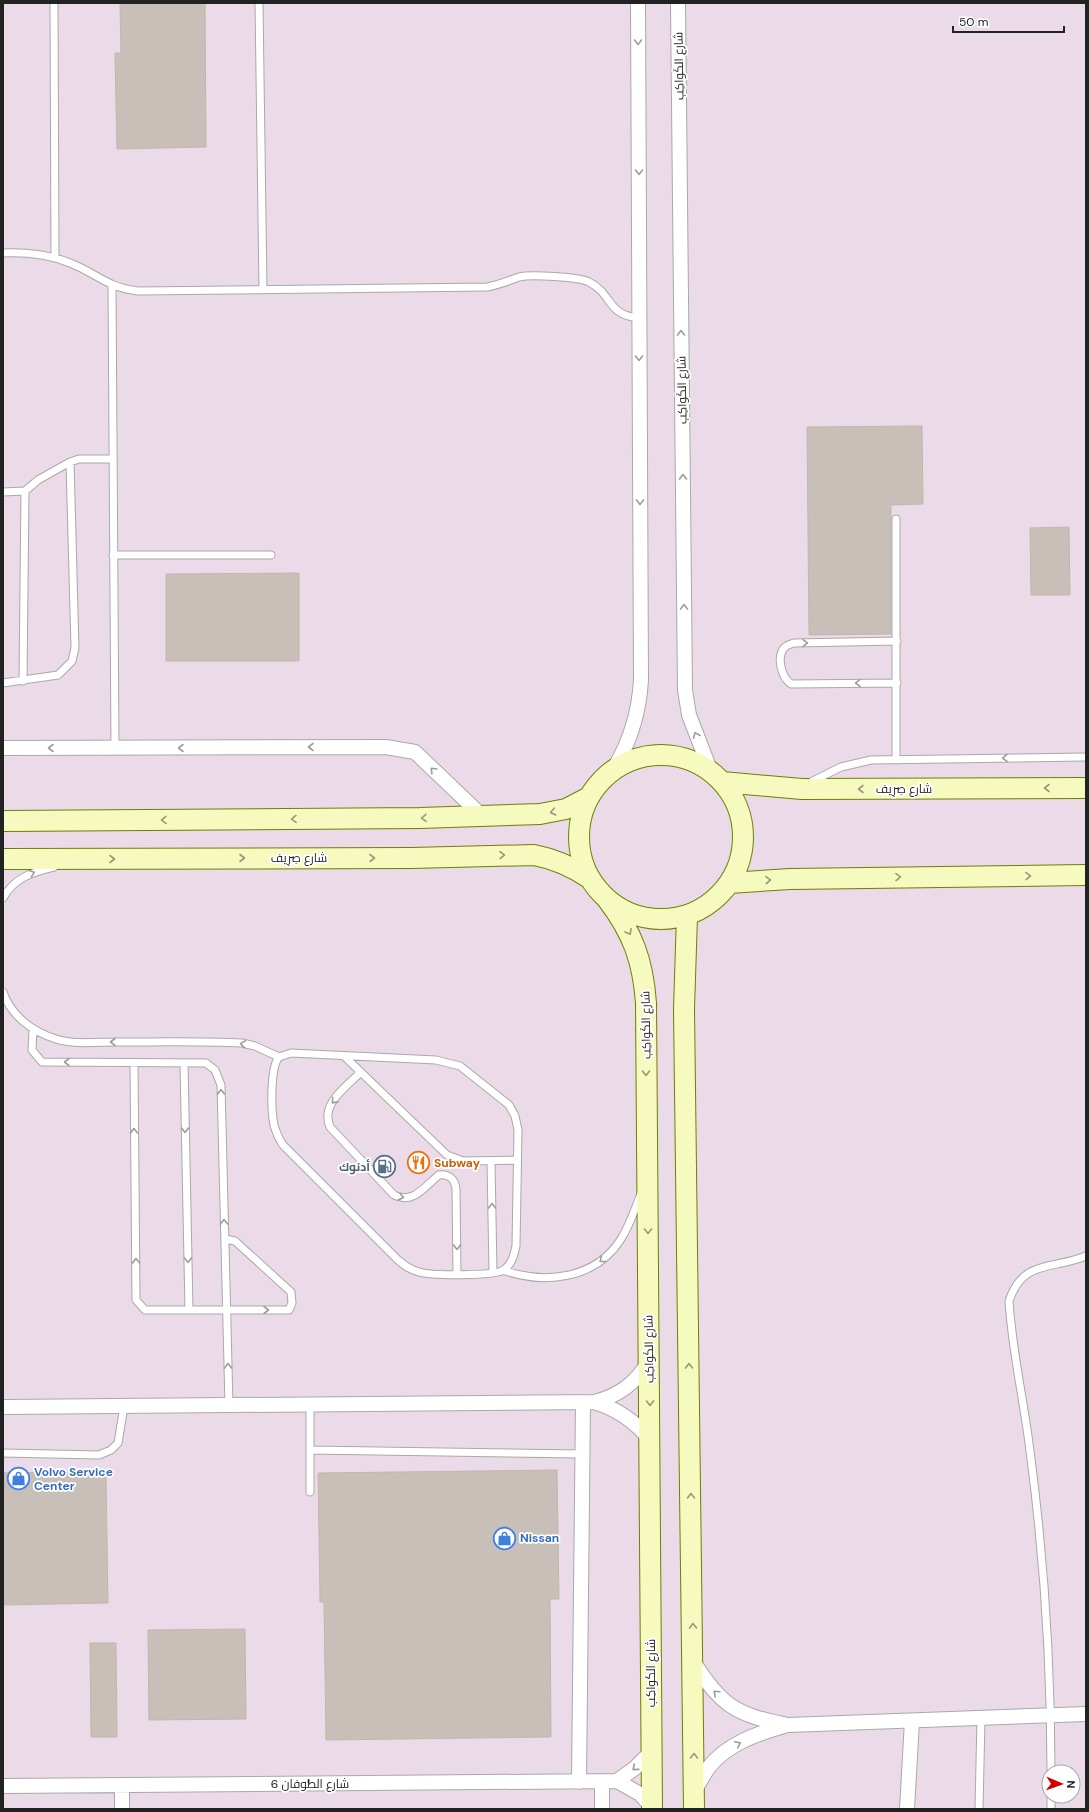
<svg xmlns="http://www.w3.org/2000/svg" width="1089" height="1812" viewBox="0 0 1089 1812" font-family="'DM Sans',Cairo,sans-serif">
  <rect width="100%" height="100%" fill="#f2efe9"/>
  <path fill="#ebdbe8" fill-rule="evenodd" d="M3,3H1086V1809H3ZM1049,1772H1073V1796H1049Z"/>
  <path fill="#c7bfb8" stroke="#c4b6ab" d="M120,3H205L206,147L117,149L115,53H121Z
    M922,426L923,504L891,505V634L809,635L807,427Z
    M1069,527L1070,595H1031L1030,528Z
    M299,573V661H166V574Z
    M557,1470L559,1599H550L551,1737L326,1740L324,1602H320L318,1473Z
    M106,1472L108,1603L3,1605V1473Z
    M245,1629L246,1719L149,1720L148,1630Z
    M90,1643H116L117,1737H91Z"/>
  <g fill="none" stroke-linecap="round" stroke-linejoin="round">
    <defs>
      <path id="lane" d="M54,3L55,258
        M259,3L263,289
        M3,253C26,252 48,254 70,263C96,273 108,288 138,291L487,287C499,285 508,281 519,277C530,274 580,277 589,282C613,294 606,315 639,318
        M112,286L115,748
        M3,492L25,491L38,480L70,462L79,459H113
        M113,555H271
        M23,681L25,491
        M3,683L58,675L72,661L75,648L70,462
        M897,683L791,684C781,677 776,656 785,647C787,645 791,644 794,643L897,641
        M896,760V519
        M809,783L841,767L871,760L1086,757
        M3,898C14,878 32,872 54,867
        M3,992C11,1016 33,1032 56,1039C75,1045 97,1042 117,1042C158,1042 200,1041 242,1043L255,1046L279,1057
        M33,1029L32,1050L42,1062L206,1063L215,1070L221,1085L229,1405
        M291,1053L436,1060L460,1066L509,1105L515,1116L518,1130L516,1246C514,1255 512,1264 504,1270C494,1276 432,1276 419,1272C410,1270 404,1265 398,1260L283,1145C279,1139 276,1132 274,1125C271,1111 270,1067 279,1057Z
        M344,1056L447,1155L463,1161L517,1160
        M134,1063L136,1300L145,1310H289L292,1303L291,1292L235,1241L225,1239
        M184,1063L189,1310
        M361,1072C346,1087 320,1104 330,1127L394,1195C413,1205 425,1186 439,1175C449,1174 455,1179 456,1189L457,1274
        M491,1161L493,1273
        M503,1270C545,1285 596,1279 621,1239C630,1225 635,1208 641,1194
        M310,1450L583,1454
        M3,1453L99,1455L111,1450L118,1443L124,1406
        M310,1492V1404
        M1051,1772C1051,1665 1044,1557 1030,1451C1024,1401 1012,1351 1009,1301C1023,1259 1052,1270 1086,1256
        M1051,1796V1809
        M979,1809L981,1718"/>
      <path id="street" d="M678,3L685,690L689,715L711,772
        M3,748L386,747L415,752L482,816
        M613,770C631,741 639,713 641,680L638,3
        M594,1402C618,1409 635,1421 650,1440
        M3,1407L594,1402C619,1396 636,1383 649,1361
        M693,1661C721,1706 736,1715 788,1725L1086,1714
        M602,1781V1809
        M617,1781L635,1768L651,1752
        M579,1782L583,1402
        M122,1785V1809
        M3,1786L617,1781L640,1794L652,1807
        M694,1791C699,1784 703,1775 709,1767C727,1744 756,1734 784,1726
        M907,1809L912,1721"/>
      <path id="secondary" d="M579 837a82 82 0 1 1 164 0a82 82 0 1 1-164 0Z
        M722,782L802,789L1086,788
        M3,821L420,818L540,814L566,809L589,797
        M3,859L411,858L534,855C555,859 571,866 589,878
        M729,883L790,879L1086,875
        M607,899C633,933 643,961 646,1003L652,1809
        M687,916L684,1009L694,1809"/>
    </defs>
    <use href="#lane" stroke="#a9a9a9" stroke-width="9"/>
    <use href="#street" stroke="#a9a9a9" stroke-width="16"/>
    <use href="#secondary" stroke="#707d05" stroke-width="22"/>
    <use href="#lane" stroke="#fff" stroke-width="7"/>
    <use href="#street" stroke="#fff" stroke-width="14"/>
    <use href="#secondary" stroke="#f7fabf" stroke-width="20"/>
  </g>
  <defs><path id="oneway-chevron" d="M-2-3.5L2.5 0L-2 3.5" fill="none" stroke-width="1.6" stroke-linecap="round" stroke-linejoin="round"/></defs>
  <g stroke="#9c9c9c">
    <use href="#oneway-chevron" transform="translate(638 42) rotate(90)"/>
    <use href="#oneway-chevron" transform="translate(639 172) rotate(90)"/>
    <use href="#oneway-chevron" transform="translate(681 333) rotate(-91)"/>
    <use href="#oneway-chevron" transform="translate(639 358) rotate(90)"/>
    <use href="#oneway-chevron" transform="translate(683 477) rotate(-91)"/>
    <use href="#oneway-chevron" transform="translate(640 502) rotate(90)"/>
    <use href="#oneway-chevron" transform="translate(684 607) rotate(-91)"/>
    <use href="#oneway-chevron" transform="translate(805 643) rotate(-1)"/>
    <use href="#oneway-chevron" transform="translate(858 683) rotate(179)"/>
    <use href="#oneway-chevron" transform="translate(696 735) rotate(-112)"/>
    <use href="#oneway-chevron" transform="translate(311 747) rotate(180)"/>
    <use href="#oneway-chevron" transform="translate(51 748) rotate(180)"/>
    <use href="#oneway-chevron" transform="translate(181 748) rotate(180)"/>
    <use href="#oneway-chevron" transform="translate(1005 758) rotate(179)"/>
    <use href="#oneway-chevron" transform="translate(433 770) rotate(-135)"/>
    <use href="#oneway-chevron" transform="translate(32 873) rotate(-20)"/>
    <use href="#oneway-chevron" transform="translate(113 1042) rotate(-180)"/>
    <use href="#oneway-chevron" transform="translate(243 1044) rotate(-172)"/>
    <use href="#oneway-chevron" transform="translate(67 1062) rotate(-180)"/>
    <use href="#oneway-chevron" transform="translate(221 1092) rotate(-91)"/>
    <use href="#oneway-chevron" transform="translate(334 1101) rotate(131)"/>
    <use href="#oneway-chevron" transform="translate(185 1130) rotate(89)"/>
    <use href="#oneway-chevron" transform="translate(134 1131) rotate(-91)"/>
    <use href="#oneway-chevron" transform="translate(401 1197) rotate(14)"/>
    <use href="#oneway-chevron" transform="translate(492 1206) rotate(-91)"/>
    <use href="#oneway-chevron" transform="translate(224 1222) rotate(-91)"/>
    <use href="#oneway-chevron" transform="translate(457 1247) rotate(89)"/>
    <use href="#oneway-chevron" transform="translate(188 1260) rotate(89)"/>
    <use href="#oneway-chevron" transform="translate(602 1260) rotate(141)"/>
    <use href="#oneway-chevron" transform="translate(136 1261) rotate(-91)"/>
    <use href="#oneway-chevron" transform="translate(266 1310)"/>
    <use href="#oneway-chevron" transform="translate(228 1366) rotate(-92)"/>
    <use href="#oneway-chevron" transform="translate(716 1693) rotate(-137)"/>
    <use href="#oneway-chevron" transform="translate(738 1744) rotate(-26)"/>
    <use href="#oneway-chevron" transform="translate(635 1768) rotate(139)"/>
  </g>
  <g stroke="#979978">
    <use href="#oneway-chevron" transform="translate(1047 788) rotate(180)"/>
    <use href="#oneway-chevron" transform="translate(861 789) rotate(-180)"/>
    <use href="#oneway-chevron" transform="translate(553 812) rotate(167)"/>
    <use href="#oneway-chevron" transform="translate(424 818) rotate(179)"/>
    <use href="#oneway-chevron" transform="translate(294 819) rotate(179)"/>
    <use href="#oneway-chevron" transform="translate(164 820) rotate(179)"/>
    <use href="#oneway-chevron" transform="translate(502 855) rotate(-2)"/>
    <use href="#oneway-chevron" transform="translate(242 858)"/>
    <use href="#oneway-chevron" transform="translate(372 858)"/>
    <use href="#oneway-chevron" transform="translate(112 859)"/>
    <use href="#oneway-chevron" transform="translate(1028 876) rotate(-1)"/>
    <use href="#oneway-chevron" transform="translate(898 877) rotate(-1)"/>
    <use href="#oneway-chevron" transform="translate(768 880) rotate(-4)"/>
    <use href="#oneway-chevron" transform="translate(629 932) rotate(61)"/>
    <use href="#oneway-chevron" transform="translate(646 1073) rotate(89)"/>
    <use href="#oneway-chevron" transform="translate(648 1231) rotate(90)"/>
    <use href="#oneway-chevron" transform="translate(689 1366) rotate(-91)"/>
    <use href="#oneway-chevron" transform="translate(650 1403) rotate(89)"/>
    <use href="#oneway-chevron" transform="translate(691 1496) rotate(-91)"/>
    <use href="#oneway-chevron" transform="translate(693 1626) rotate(-91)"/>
    <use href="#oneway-chevron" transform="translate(694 1756) rotate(-90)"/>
  </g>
  <defs>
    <symbol id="restaurant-ring" viewBox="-11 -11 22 22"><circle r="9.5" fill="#fff" stroke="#e8710a" stroke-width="1.5"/><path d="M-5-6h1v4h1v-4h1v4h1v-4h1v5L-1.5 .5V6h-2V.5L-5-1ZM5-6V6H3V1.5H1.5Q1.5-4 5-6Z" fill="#e8710a"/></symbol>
    <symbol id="fuel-ring" viewBox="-11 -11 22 22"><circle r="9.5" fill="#fff" stroke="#5c6f8a" stroke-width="1.5"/><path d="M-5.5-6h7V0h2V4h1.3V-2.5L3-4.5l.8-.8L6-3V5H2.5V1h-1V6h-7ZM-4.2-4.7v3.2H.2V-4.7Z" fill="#5c6f8a"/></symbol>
    <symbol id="shop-ring" viewBox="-11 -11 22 22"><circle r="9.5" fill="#fff" stroke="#3f7fe0" stroke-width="1.5"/><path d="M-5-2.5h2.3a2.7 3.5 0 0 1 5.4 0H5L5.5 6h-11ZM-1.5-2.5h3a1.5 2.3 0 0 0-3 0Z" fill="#3f7fe0"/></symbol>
  </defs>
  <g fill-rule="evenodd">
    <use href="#restaurant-ring" x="406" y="1150" width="25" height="25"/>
    <use href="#fuel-ring" x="372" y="1154" width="25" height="25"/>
    <use href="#shop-ring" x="6" y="1466" width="25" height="25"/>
    <use href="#shop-ring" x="492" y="1526" width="25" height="25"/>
  </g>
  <g text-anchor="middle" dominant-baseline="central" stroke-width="3.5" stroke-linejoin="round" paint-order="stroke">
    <g font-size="12" fill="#222" stroke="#fff">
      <text transform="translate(679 66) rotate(-91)">شارع الكَواكِب</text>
      <text transform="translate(682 390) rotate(-91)">شارع الكَواكِب</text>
      <text x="904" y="789">شارع صِرِيف</text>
      <text x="299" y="858">شارع صِرِيف</text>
      <text transform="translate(646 1025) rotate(-91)">شارع الكَواكِب</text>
      <text transform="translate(649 1349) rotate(-91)">شارع الكَواكِب</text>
      <text transform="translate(651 1673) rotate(-90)">شارع الكَواكِب</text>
      <text x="310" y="1784">شارع الطُّوفان 6</text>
    </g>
    <g font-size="12" font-weight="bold" fill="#c56008" stroke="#fff" text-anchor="start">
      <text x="434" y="1163">Subway</text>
    </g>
    <g font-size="12" font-weight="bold" fill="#4e5e75" stroke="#fff" text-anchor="end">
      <text x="370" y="1167">أدنوك</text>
    </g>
    <g font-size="12" font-weight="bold" fill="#366cbe" stroke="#fff" text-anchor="start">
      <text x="34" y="1472">Volvo Service<tspan x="34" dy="14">Center</tspan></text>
      <text x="520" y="1538">Nissan</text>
    </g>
  </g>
  <rect width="1089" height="1812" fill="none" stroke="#222222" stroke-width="8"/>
  <g transform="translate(1061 1784) rotate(92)"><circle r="19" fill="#ffffff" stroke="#a7a7a7"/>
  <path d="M0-3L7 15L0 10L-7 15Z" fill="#d40000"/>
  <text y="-6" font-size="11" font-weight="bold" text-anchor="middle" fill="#222222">N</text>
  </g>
  <path d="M953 26v6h111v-6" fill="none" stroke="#222222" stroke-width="2"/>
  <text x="959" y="26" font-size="12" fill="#222222" stroke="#ffffff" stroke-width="3" paint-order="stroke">50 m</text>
</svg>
